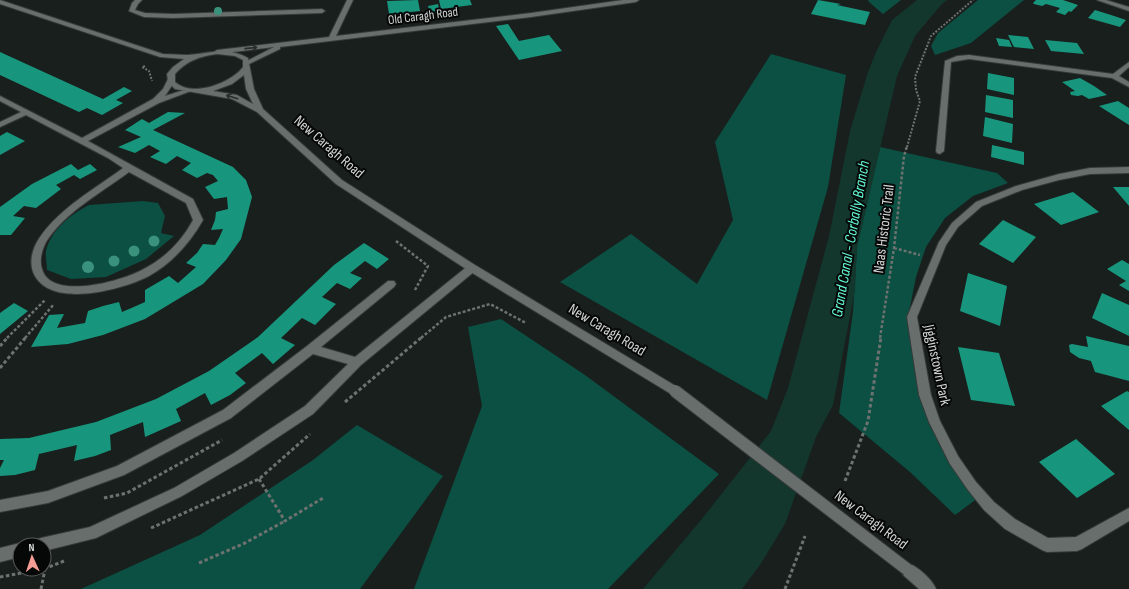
<svg xmlns="http://www.w3.org/2000/svg" width="1129" height="589" viewBox="0 0 1129 589" font-family="'Sofia Sans Condensed',sans-serif">
  <rect width="100%" height="100%" fill="#191f1d"/>
  <path fill="#0b5042" d="M868,0H901L883,14L869,2Z
    M978,0H1024L971,43L935,55L931,46L938,33Z
    M771,54L846,75L828,187L767,400L560,282L631,234L697,284L733,220L715,142Z
    M880,147L997,173L1008,183L973,196L945,218L926,247L916,277L908,317L920,394L978,498L955,515L910,472L839,413L853,312L857,247Z
    M143,201L158,203L165,216L161,233L174,236L146,259L106,277L71,279L47,270C47,264 45,256 46,251C51,230 71,214 89,205Z
    M501,319L585,375L719,474L608,589H414L482,406L468,327Z
    M357,425L443,476L360,589H81L200,535L313,460Z"/>
  <path fill="#13362d" d="M917,0H947L941,5L915,36L897,76L857,247L855,290L833,405L816,437L785,524L760,565L742,589H643L701,520L771,431L788,388L829,236L850,131L868,72L876,52L892,20Z"/>
  <path fill="#18967d" d="M418,0L420,11L389,14L387,1Z
    M439,0H470L472,5L441,9Z
    M818,0L841,4L837,5L870,12L865,25L811,14Z
    M1036,0H1063L1078,5L1071,12L1069,11L1065,15L1056,12L1060,8L1046,4L1042,6L1034,4L1033,3Z
    M438,4L440,13L430,15L428,6Z
    M1095,10L1111,15L1126,20L1120,27L1088,18Z
    M508,24L519,41L549,35L562,51L519,60L496,26Z
    M1008,35L1028,37L1034,49L1014,47Z
    M996,38L1009,40L1012,47L999,46Z
    M1045,40L1077,43L1084,54L1051,51Z
    M0,52L103,99L124,87L132,91L116,100L123,103L102,115L87,108L79,112L0,75Z
    M988,73L1014,78V95L987,89Z
    M1080,78L1094,86L1107,95L1089,99L1082,95L1078,96L1071,95L1070,92L1075,91L1062,82Z
    M986,95L1013,100V118L985,112Z
    M1118,101L1129,108V125L1099,106Z
    M168,112L185,113L153,130L233,167L246,180L252,197L241,239L226,260L203,284L145,319L103,335L68,344L31,347L49,315L64,314L57,328L85,323L88,311L103,306L119,302L122,312L136,306L145,302V290L169,276L178,283L196,267L186,263L197,253L203,244L215,245L219,238L223,229L211,230L215,220L216,212L228,209L227,197L214,199L205,187L218,181L213,175L207,173L197,178L182,170L191,163L177,156L166,164L150,157L160,151L149,145L135,153L118,147L141,137L125,130L142,119L149,123Z
    M985,117L1013,124L1012,143L983,136Z
    M7,132L25,141L0,155V136Z
    M992,145L1024,152V165L991,157Z
    M71,164L78,170L90,164L97,170L80,179L74,175L56,185L61,189L36,208L24,206L13,216L25,218L11,235H0V207L32,184Z
    M1113,187H1129V206Z
    M1073,192L1099,212L1061,225L1034,204Z
    M1003,220L1036,237L1013,263L979,244Z
    M364,243L389,259L377,269L365,261L350,273L362,278L350,289L337,283L322,297L336,304L315,325L302,318L281,338L295,345L273,364L262,353L235,373L246,383L230,395L211,405L205,393L176,409L181,421L145,437L143,422L110,435L111,450L95,456L74,461L77,445L39,454L35,470L15,475L0,476V468L4,460H0V439L29,438L96,422L156,399L209,371L258,337L334,265Z
    M1122,260L1129,264V291L1119,285L1126,281L1107,269Z
    M968,273L1007,286L1000,326L960,311Z
    M1102,293L1129,305V336L1092,318Z
    M14,303L28,311L0,334V313Z
    M1086,336L1129,346V381L1095,372L1091,361L1079,358L1070,352L1069,345L1072,344L1088,347Z
    M958,347L999,353L1015,406L971,400Z
    M1127,391L1129,392V430L1101,406Z
    M1076,439L1115,474L1077,498L1039,462Z"/>
  <g fill="none" stroke-linecap="round" stroke-linejoin="round">
    <defs>
      <path id="minor" d="M135,0H142L138,4L135,10L145,13L173,14L322,9L325,11L322,13L173,18L144,17L129,11L132,3Z
        M347,0H353L336,36L531,13L623,0H639L636,2L531,17L280,47V49L247,65L244,63L245,62L274,47L217,54L214,52L217,50L329,37Z
        M1097,0H1106L1129,7V11Z
        M969,55L1113,74L1129,62V67L1119,76L1129,82V87L1112,78L969,59L951,62L944,151L940,154L937,153L936,151L945,61L957,56Z
        M168,79H171L175,81L165,96L187,89L191,91L159,103L88,141L193,199L203,220C190,243 172,263 149,276C122,290 48,310 33,272C29,260 33,247 40,237C61,207 95,189 123,168L108,158L26,115L0,127V122L21,112L0,101V96L82,138L153,99L163,89ZM129,172L186,203L193,220C182,241 164,259 142,270C122,281 51,301 42,269C39,260 42,250 46,242C65,212 101,193 129,172Z
        M1129,167V173L1090,174L1059,180L1022,190L982,206L958,227L946,245L917,317L931,395L940,421L958,456L976,482L994,502L1015,519L1048,538L1076,537L1129,508V521L1082,549L1077,551L1047,552L1042,550L1005,529L984,510L968,490L950,464L929,422L919,395L907,317L939,242L952,223L976,202L1016,186L1059,174L1090,168Z
        M472,264L477,268L475,271L361,365L313,414L242,461L182,496L96,538L44,551V545H34L36,540L41,538L90,527L174,488L234,453L305,406L348,364L313,354L231,418L124,475L48,503L0,512V500L48,491L117,466L223,410L307,346L388,281H394L396,284L394,287L321,347L355,357L469,265Z
        M20,543L24,545H20V557L0,562V548Z"/>
      <path id="secondary" d="M0,0L163,54C171,54 180,55 188,55C211,53 227,46 248,58L254,89L263,109L342,180L475,265L679,388L681,391L679,394L675,396L671,394L469,271L336,184L257,112L232,99L175,89L168,82L167,74L173,67L184,59L160,57L0,4ZM217,54L235,56L243,60V67C231,83 193,98 175,82V74C186,61 200,56 217,54ZM244,75L246,89L253,104L237,95L213,91L232,84Z
        M908,563C918,567 932,579 936,589H919L903,575L901,570L903,565Z"/>
    </defs>
    <use href="#minor" stroke="#363a39" stroke-width="2"/>
    <use href="#secondary" stroke="#363a39" stroke-width="2"/>
    <path stroke="#6d7270" stroke-width="2" stroke-dasharray="2 1.5" stroke-linecap="butt" d="M145,66L142,67L149,71L152,81
      M907,147L920,101L916,90L915,77L931,36L973,0"/>
    <path stroke="#6d7270" stroke-width="2.5" stroke-dasharray="3 2" stroke-linecap="butt" d="M396,241L428,266L415,290
      M894,248L920,255
      M7,338L45,300
      M25,338L54,304
      M421,338L446,317L490,304L526,323
      M880,338L894,248L904,156L907,146"/>
    <path stroke="#6d7270" stroke-width="3" stroke-dasharray="3.5 2.5" stroke-linecap="butt" d="M0,346L8,337
      M0,368L26,337
      M345,402L422,337
      M259,479L285,521L323,498
      M845,481L868,421L881,337
      M104,498L127,493L222,440
      M151,528L259,479L310,434
      M199,563L245,543L285,521
      M44,569L64,561
      M0,577L43,569
      M41,589L45,569
      M785,589L805,536"/>
    <use href="#minor" fill="#676e6c" fill-rule="evenodd"/>
    <use href="#secondary" fill="#676e6c" fill-rule="evenodd"/>
    <defs>
      <path id="secondary-bridge" d="M675,391L908,570"/>
    </defs>
    <use href="#secondary-bridge" stroke="#363a39" stroke-width="14" stroke-linecap="butt"/>
    <use href="#secondary-bridge" stroke="#676e6c" stroke-width="12"/>
  </g>
  <g fill="#3a927d">
    <circle cx="218" cy="11" r="4"/>
    <circle cx="154" cy="241" r="5.5"/>
    <circle cx="134" cy="251" r="5.5"/>
    <circle cx="114" cy="261" r="5.5"/>
    <circle cx="88" cy="267" r="6"/>
  </g>
  <defs><path id="oneway-shaft" d="M-6 0H5M1.5-3L5.5 0L1.5 3" fill="none" stroke-width="1.6" stroke-linecap="round" stroke-linejoin="round"/></defs>
  <g stroke="#282c2b">
    <use href="#oneway-shaft" transform="translate(251 48) rotate(-6)"/>
    <use href="#oneway-shaft" transform="translate(232 97) rotate(-163)"/>
  </g>
  <g text-anchor="middle" dominant-baseline="central" stroke-width="4" stroke-linejoin="round" paint-order="stroke">
    <g font-size="13" fill="#d2d6d5" stroke="#060808">
      <text transform="translate(423 16) rotate(-7)">Old Caragh Road</text>
    </g>
    <g font-size="15" fill="#d2d6d5" stroke="#060808">
      <text transform="translate(329 147) rotate(41)">New Caragh Road</text>
      <text transform="translate(884 229) rotate(-83)">Naas Historic Trail</text>
      <text transform="translate(607 330) rotate(31)">New Caragh Road</text>
      <text transform="translate(937 365) rotate(78)">Jigginstown Park</text>
      <text transform="translate(871 520) rotate(37)">New Caragh Road</text>
    </g>
    <g font-size="16" font-style="italic" fill="#63fbd7" stroke="#060808">
      <text transform="translate(851 239) rotate(-80)">Grand Canal - Corbally Branch</text>
    </g>
  </g>
  <g transform="translate(32 557) rotate(357)"><circle r="19" fill="#060808" stroke="#585a5a"/>
  <path d="M0-3L7 15L0 10L-7 15Z" fill="#f59c95"/>
  <text y="-6" font-size="11" font-weight="bold" text-anchor="middle" fill="#d2d6d5">N</text>
  </g>
</svg>
